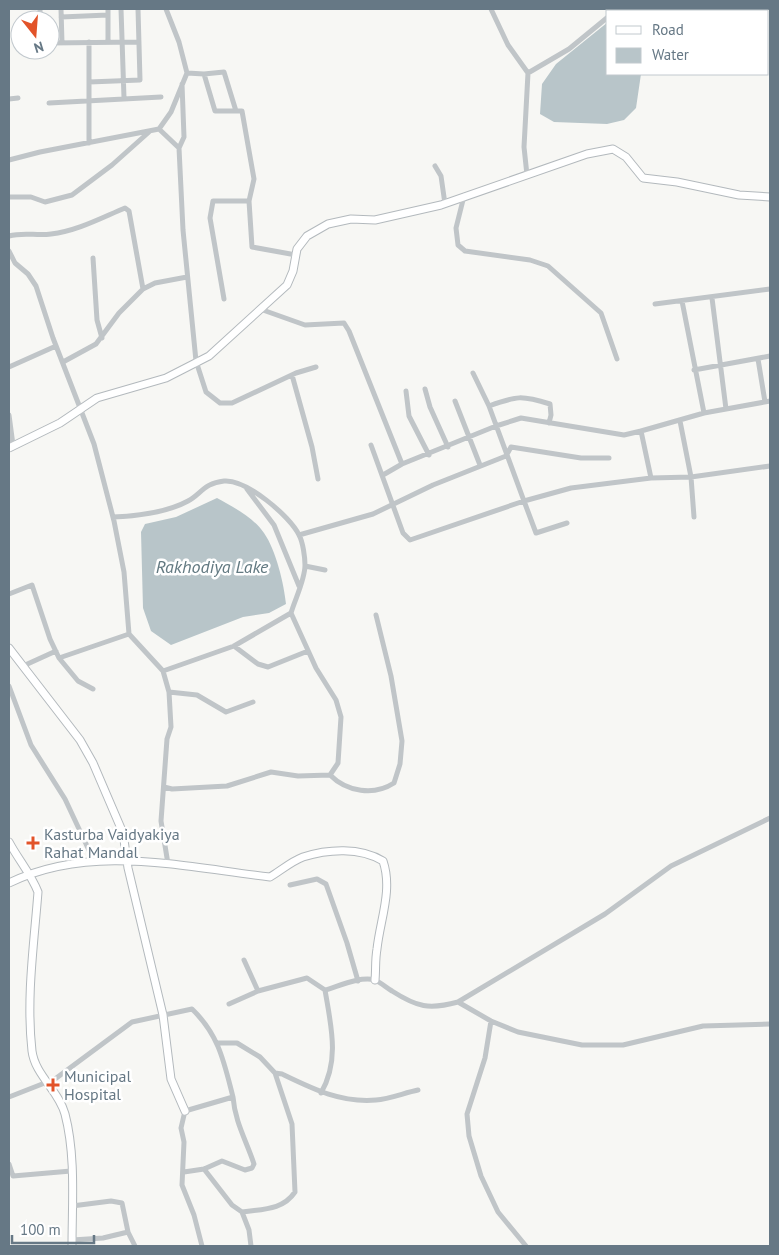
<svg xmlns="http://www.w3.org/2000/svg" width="779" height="1255" viewBox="0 0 779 1255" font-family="'PT Sans',sans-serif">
  <rect width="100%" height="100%" fill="#f7f7f4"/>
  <path fill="#b8c5c9" d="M608,22V74H641L636,108L624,120L607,124L554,122L540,114L542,84L556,64Z
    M217,498C233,507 253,517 264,533C276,550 284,584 286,604L269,613L243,617L171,645L151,631L143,608L141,532L145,524L176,517Z"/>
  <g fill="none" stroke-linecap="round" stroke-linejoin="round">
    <defs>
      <path id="secondary" d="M9,448L60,423L97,398L166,378L209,356L287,285L293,271L297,249L307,236L328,224L351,219L375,220L441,205L587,154L613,149L626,157L643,178L677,182L739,195L770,197
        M9,648L80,740L93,763L123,833L128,868L163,1015L171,1079L185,1111
        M9,842C18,859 31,874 38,892C34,944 26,998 32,1051C35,1075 59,1091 65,1114C76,1156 72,1204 72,1246
        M9,883C91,843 183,867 270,877C280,871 292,861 303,857C328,849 360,847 383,861C393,890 380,920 377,949C375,960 376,970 375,980"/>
    </defs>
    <use href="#secondary" stroke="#b3b9bd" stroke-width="9"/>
    <path stroke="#c0c5c8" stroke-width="5" d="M61,9L62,43
      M108,9V42
      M121,9L124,98
      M491,9L508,45L528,73L524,147L527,175
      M61,17L108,15
      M40,20V9
      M50,43L139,42
      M187,73L204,74L215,111H242L254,179L249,201H213L210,218L224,299
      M528,73L569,49L608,17
      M204,74L224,72L236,111
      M89,82L140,80L138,9
      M182,84L184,137L179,148L183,230L196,361L206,392L220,403H232L296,373L316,367
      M9,99L18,98
      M49,103L161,97
      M159,129L179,148
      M89,143V42
      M9,160L40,152L159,129L171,112L187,73L179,42L166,9
      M435,166L441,176L445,204
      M464,196L456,228L458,245L465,251L530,260L548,266L601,313L617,359
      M9,197H31L45,202L72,195L112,165L149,132
      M249,201L252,247L296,255
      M9,236C23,232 37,236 51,234C77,231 101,218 125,208L129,211L143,289
      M9,251L15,263L28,274L36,286L53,338L94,444L114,521L124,572L129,634L163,671L169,692L171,727L167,739L161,821L168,864
      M93,258L97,320L102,338
      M712,298L726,409
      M682,301L704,413
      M655,304L770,289
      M260,309L305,325L344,323L349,331L402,464
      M758,359L765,402
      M63,362L96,344L119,313L143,289L155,283L187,277
      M9,367L56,346
      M694,370L770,356
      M292,375L312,447L318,479
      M425,389L430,407L448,447
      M406,391L409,416L429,455
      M455,401L480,465
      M489,406C517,396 521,395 550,404L551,415L549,423
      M9,415L13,445
      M680,421L691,477L694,517
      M371,445L403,533L410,540L524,501L489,406L473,373
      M383,475L402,464L496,426L521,418L624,435L641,431
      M651,478L641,431L704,413L770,401
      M247,489L274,525L299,586
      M113,517C138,516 166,513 188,501C201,494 204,483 224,481C246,479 290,516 299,535C303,542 305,558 305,565C305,580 295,599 291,613L316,668L336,700L341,717L338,763L330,775
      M567,523L536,533L524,501L571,488L651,478L691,477L770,466
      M299,535L373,514L433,485L506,456L511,447L581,458H609
      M305,566L325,570
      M9,594L32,585L50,639L59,658
      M234,646L258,664L268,667L308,651
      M23,666L56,651
      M163,671L234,646L291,613
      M9,686L31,745L65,799L94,861
      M93,689L78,681L59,658L129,634
      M169,692L197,695L226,712L253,702
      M164,787L172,789L227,786L271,772L298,776L330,775C347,792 374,796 394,783L400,764L402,741L391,676L376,615
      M290,885L317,879L326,884L347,943L358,981
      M244,960L258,991
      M325,990C339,986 360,976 375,980C380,982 387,988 392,991C417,1007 429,1010 458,1002L605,914L671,866L770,818
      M458,1002L491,1021L518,1032L582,1045H623L703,1026L770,1024
      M229,1004L258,991L307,978L325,990C331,1026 340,1060 321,1093
      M491,1021L485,1058L467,1114L469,1136L481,1176L498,1212L526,1246
      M218,1043H237L260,1057L275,1073L292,1124L295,1192C283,1210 263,1209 242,1212
      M275,1073L282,1074C313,1089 341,1103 376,1100C389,1099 404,1093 418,1090
      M9,1097L55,1079L132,1022L192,1009C219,1035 224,1062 233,1097L185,1111L181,1128L184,1142L182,1185L194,1215L202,1246
      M9,1164L13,1176L71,1171
      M204,1169L232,1205L242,1212L249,1230L251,1246
      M184,1172L204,1169L222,1161L245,1170L252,1168L254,1164C246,1140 235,1122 233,1097
      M72,1206L111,1201L122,1203L128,1232L135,1246
      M72,1240L103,1238L128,1232"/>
    <use href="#secondary" stroke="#fff" stroke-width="7"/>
  </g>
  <g fill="#e25329" stroke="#fff" stroke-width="2">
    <path d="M30.5 835.5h5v5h5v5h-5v5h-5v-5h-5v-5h5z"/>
    <path d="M50.5 1077.5h5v5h5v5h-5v5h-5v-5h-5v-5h5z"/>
  </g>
  <g text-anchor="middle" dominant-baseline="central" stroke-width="5" stroke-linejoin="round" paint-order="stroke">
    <g font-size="16" fill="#667885" stroke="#fff" text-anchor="start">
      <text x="44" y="834">Kasturba Vaidyakiya<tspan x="44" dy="18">Rahat Mandal</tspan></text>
      <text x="64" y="1076">Municipal<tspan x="64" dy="18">Hospital</tspan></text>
    </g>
    <g font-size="18" font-style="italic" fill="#627981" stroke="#fff">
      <text x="212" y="566">Rakhodiya Lake</text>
    </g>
  </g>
  <rect width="779" height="1255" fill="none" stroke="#667885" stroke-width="20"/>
  <rect x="606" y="10" width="162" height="65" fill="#ffffff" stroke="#c2c9ce"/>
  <rect x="616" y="26" width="25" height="8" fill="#ffffff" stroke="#c2c9ce"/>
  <text x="652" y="35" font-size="15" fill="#667885">Road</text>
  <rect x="616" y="48" width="25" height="15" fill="#b8c5c9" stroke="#c2c9ce"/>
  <text x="652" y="60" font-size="15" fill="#667885">Water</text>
  <g transform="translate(35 35) rotate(163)"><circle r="24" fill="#ffffff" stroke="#c2c9ce"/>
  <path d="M0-4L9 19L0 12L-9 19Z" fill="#e25329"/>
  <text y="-8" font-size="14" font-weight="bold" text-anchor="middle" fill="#667885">N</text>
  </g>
  <path d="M12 1235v8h82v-8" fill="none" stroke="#667885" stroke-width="2.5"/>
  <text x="20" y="1235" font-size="15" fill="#667885" stroke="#ffffff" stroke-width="4" paint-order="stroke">100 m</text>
</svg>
